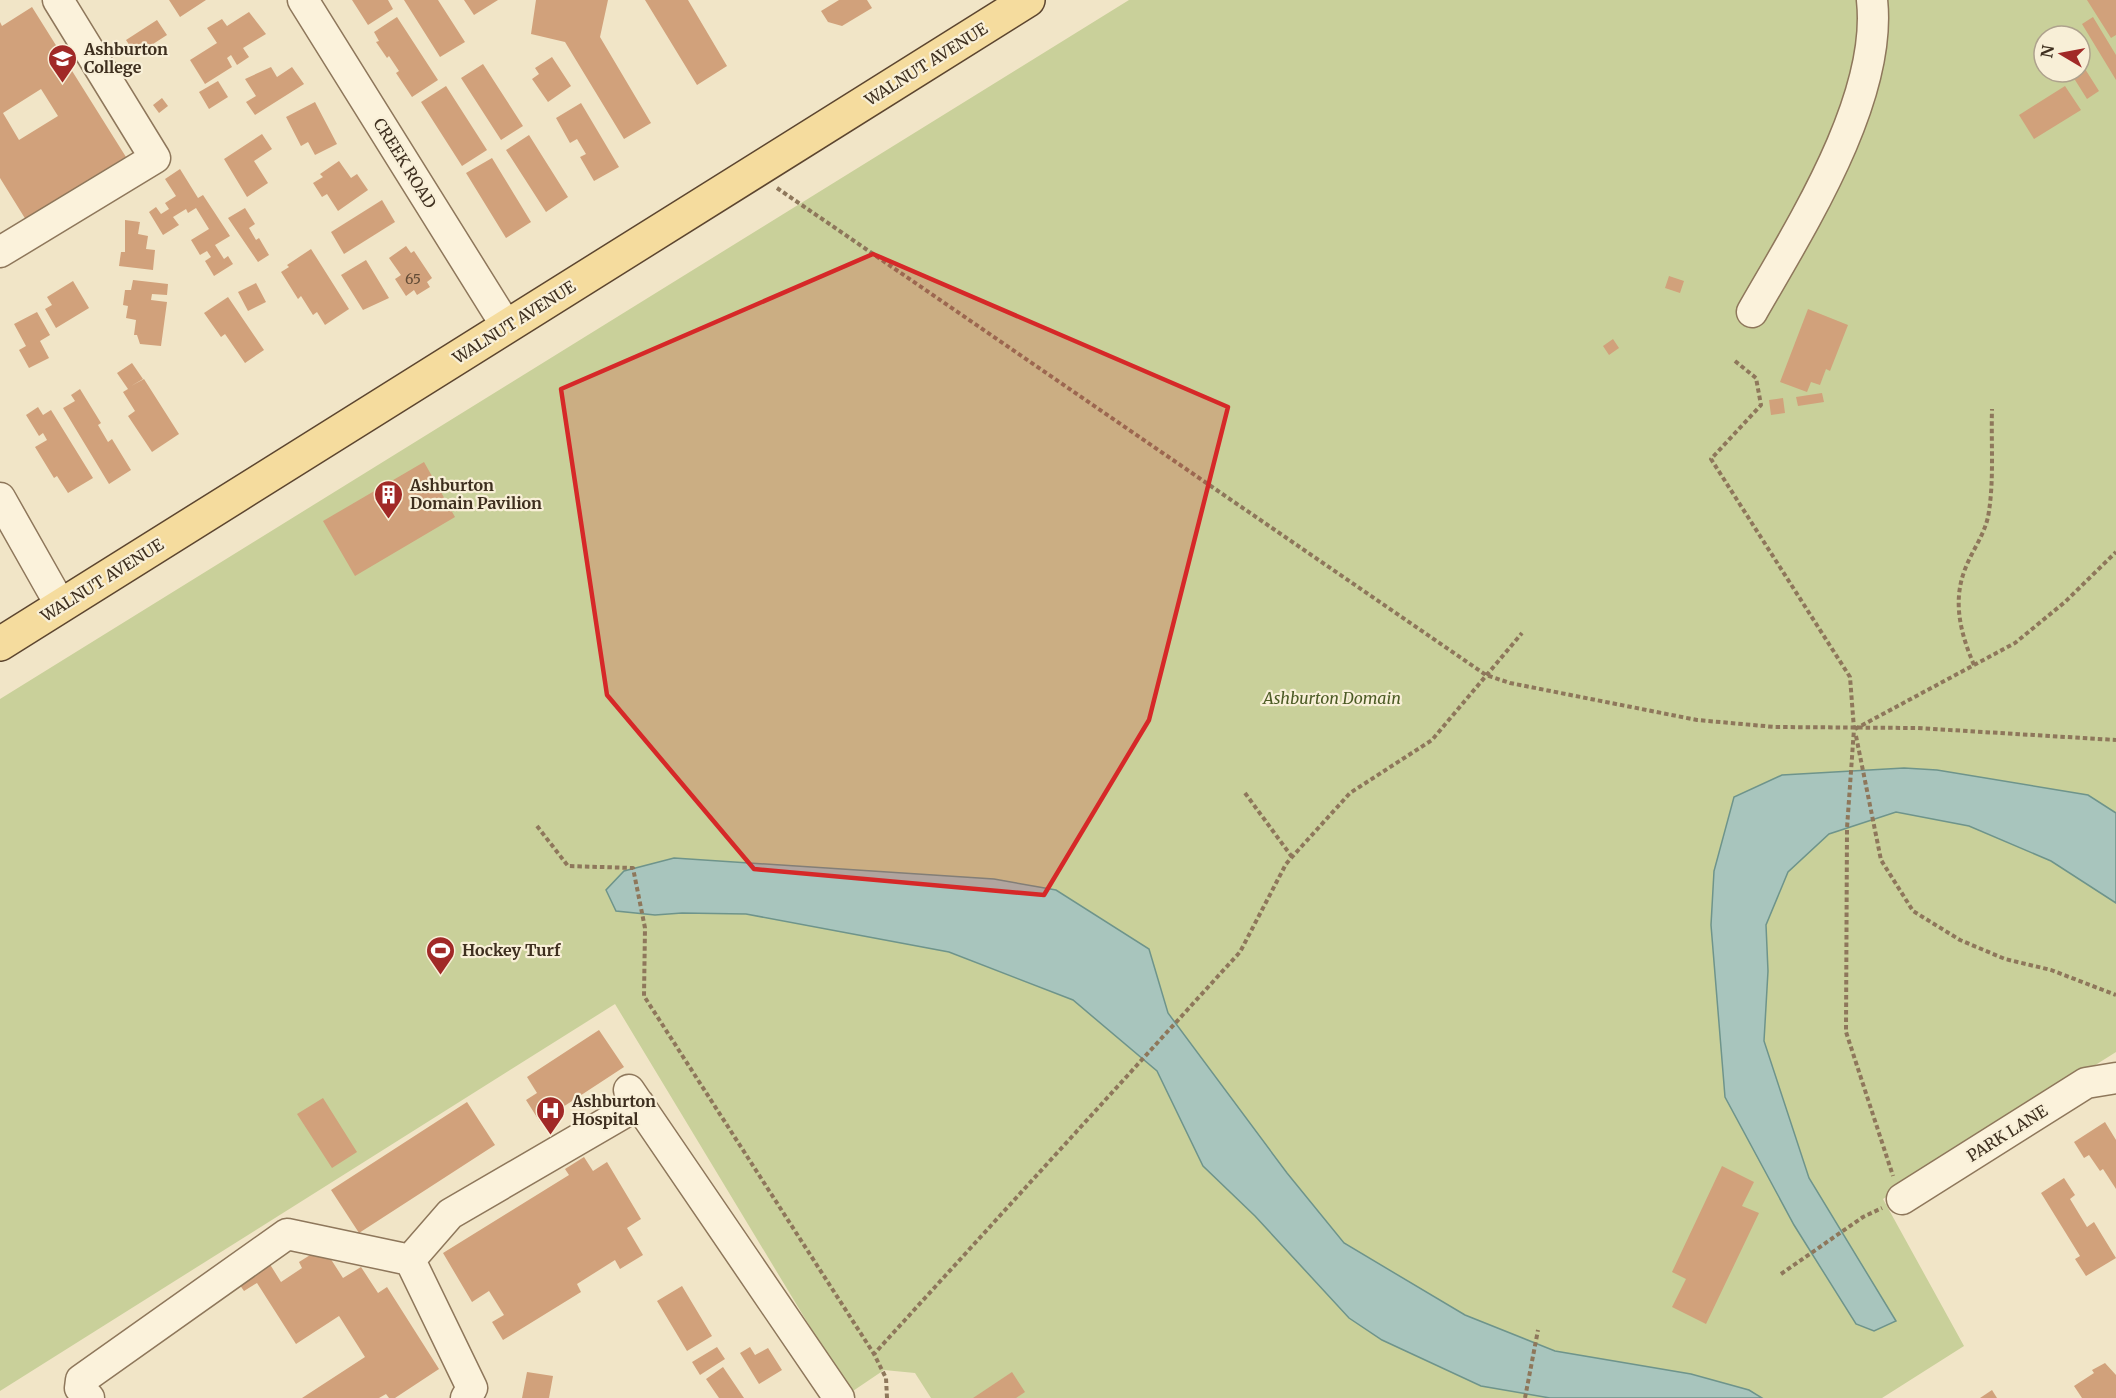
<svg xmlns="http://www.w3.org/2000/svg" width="2116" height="1398" viewBox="0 0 2116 1398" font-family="Merriweather,serif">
  <rect width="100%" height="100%" fill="#f1e5c7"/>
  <path fill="#c9d09a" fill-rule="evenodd" d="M1129,0H2116V1052L1883,1199L1964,1346L1882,1398H931L915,1373L884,1370L850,1393L615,1004L0,1391V699ZM2044,36H2080V72H2044Z"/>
  <path fill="#a8c5bd" stroke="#6e948b" stroke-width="1.5" d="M1904,768L1937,770L2088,795L2116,813V903L2051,861L1969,826L1896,812L1829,834L1788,872L1766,925L1768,971L1764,1041L1809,1178L1896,1321L1874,1331L1856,1324L1794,1225L1725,1097L1711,925L1714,871L1734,797L1782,775Z
    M674,858L994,879L1056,890L1149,949L1168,1013L1287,1173L1344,1243L1465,1315L1555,1351L1691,1374L1749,1390L1762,1398H1550L1481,1386L1382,1340L1349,1318L1255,1216L1203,1166L1157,1071L1073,1000L949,952L746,914L682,913L655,915L616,911L606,890L624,871Z"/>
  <path fill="#d1a17b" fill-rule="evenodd" d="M169,0H206L180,17Z
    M352,0H388L393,9L368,25Z
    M404,0H438L465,42L440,57Z
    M464,0H498L474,15Z
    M536,0H608L600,37L651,123L624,139L565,42L531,34Z
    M645,0H688L727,66L697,85Z
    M839,0H867L872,8L842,26L828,22L821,11Z
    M2087,0H2116V35L2111,38Z
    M32,7L126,157L95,176L97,179L26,220L0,178V22L2,26ZM41,89L58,116L19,140L3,113Z
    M249,12L266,34L243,48L249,57L237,65L231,55L227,58L232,67L205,84L190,60L217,43L207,28L222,19L227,26Z
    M397,17L438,80L412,97L396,73L399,71L389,56L387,58L376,42L379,41L374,32Z
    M2093,17L2116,55V80L2082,24Z
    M157,20L167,35L136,55L126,40Z
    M552,57L571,86L548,102L532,79L539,74L535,68Z
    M2080,61L2099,91L2087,99L2070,72H2080Z
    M483,64L523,126L501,140L461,78Z
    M271,67L277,77L292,67L304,84L255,115L246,102L256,96L245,79Z
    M218,81L228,97L209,109L199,92Z
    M446,86L487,150L462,166L421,102Z
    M2065,86L2081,110L2034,139L2019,115Z
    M162,98L168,106L159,113L153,105Z
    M315,102L337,144L315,155L308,142L301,146L286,117Z
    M581,103L619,167L594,181L580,157L586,154L577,139L570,143L556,118Z
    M262,134L272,149L254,161L268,183L247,197L224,159Z
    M529,135L568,197L546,212L506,150Z
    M492,158L531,222L506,238L466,173Z
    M339,161L351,178L357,174L368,190L338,211L327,194L322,197L313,183L323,177L320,174Z
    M180,169L198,198L203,195L230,236L215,245L224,259L228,256L233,264L214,276L205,261L211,257L207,251L200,255L191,240L209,229L196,208L188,213L186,209L173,217L179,225L163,235L149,212L156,207L161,214L169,209L165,203L176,196L165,179Z
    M382,200L395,222L344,254L331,232Z
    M245,208L255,224L249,228L256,240L259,238L269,255L258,262L228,218Z
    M125,220L140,222L138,234L148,236L146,249L155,250L153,270L119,266L121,252H125Z
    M406,246L411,253L414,251L432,278L427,282L430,287L417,295L414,290L406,296L395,279L401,275L389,258Z
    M311,249L349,309L325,325L317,312L313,315L301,296L298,299L281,272L289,267L287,265Z
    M366,260L389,298L363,310L341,275Z
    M1669,276L1684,281L1680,293L1665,288Z
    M133,280L168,284L167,295L152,294L151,300L167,302L161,346L140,344L137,335H134L136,320L126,318L128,306L123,305L125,290H131Z
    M73,281L89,308L56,328L45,309L52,305L47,297Z
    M256,283L266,302L248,311L238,292Z
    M228,297L264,350L245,363L225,334L221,337L204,313Z
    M1808,309L1848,325L1830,371L1826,369L1820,385L1811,382L1807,392L1780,382Z
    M37,312L50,335L40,341L49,358L29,368L19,350L26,346L14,324Z
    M1613,339L1619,348L1609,355L1603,346Z
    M132,363L143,379L131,386L144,379L179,434L152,452L128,416L135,411L123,392L128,389L117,373Z
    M80,389L101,423L98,425L108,442L112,439L131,470L109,484L63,408L75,401L71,395Z
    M1822,393L1824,402L1798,406L1796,397Z
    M1783,398L1785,413L1771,415L1769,400Z
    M38,407L43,415L51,410L93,478L68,493L57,476L54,478L35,447L47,440L43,433L39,436L26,415Z
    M424,462L455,517L355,576L323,521Z
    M599,1030L624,1067L540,1122L526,1100L537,1093L527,1077Z
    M323,1098L357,1152L332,1168L297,1114Z
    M467,1102L495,1145L359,1233L331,1190Z
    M2105,1122L2116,1140V1189L2103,1169L2100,1171L2089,1155L2084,1158L2074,1142Z
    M584,1157L593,1171L607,1162L641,1219L627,1228L643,1255L620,1269L615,1260L577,1284L581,1292L503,1340L492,1322L504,1315L489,1291L472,1302L443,1253L569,1175L565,1169Z
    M1722,1166L1754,1182L1742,1206L1759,1213L1706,1324L1672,1307L1686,1279L1672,1272Z
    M2064,1178L2075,1195L2070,1199L2087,1227L2094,1222L2116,1258L2086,1276L2075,1259L2080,1256L2041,1193Z
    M323,1247L343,1278L361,1267L378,1293L387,1287L439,1369L395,1398H389L386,1394L379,1398H302L365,1357L339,1316L296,1344L257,1283L244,1291L235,1278L266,1258L281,1282L302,1268L299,1262Z
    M682,1286L712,1336L687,1351L657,1301Z
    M717,1347L725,1359L700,1375L692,1362Z
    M750,1347L755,1355L768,1348L782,1370L759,1384L740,1353Z
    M2105,1363L2116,1375V1398H2082L2074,1386L2094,1373L2092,1370Z
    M723,1367L744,1398H719L706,1379Z
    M527,1372L553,1376L549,1398H522Z
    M1012,1372L1025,1392L1016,1398H973Z
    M1992,1390L1997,1398H1980Z"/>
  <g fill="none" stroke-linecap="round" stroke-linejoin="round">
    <defs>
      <path id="minor" d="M303,0L507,327
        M0,252L155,158L58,0
        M1752,312C1800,228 1883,99 1872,0
        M0,498L61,606
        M629,1090L839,1398
        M1902,1199L2086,1083L2116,1078
        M410,1260L450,1214L639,1104
        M89,1398L80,1388L81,1380L287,1234L410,1260L472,1388L466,1398"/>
      <path id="major" d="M0,644L1028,0"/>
    </defs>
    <use href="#minor" stroke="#8e775b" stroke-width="33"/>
    <use href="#major" stroke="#5c452f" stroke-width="36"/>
    <path stroke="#8e775b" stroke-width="4" stroke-dasharray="4.5 3" stroke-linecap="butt" d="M777,188L1486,675L1510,683L1697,720L1775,727L1917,728L2116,740
      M1735,361L1756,378L1761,405L1711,459L1850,677L1854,729L1847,828L1846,1032L1893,1176
      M1974,665C1962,637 1953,606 1963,575C1970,552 1986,535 1989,511C1994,478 1991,443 1992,409
      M1855,729L2015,643L2065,602L2116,552
      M1856,736L1881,860L1913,911L1960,940L2005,959L2051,970L2116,995
      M1245,793L1292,857
      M537,826L568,866L633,868L645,928L644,996L874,1354
      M1781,1274L1863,1217L1882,1208
      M887,1398L886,1378L874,1354L1240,952L1286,864L1292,857L1350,793L1432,740L1522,633
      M1525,1398L1538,1330"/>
    <use href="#minor" stroke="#fbf2db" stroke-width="30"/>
    <use href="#major" stroke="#f5dc9e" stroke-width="33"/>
  </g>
  <path fill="#d62828" fill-opacity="0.2" stroke="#d62828" stroke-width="4.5" stroke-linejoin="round" d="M873,254L1228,407L1149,720L1044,895L754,869L607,695L561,389Z"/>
  <defs>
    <symbol id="school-pin" viewBox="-11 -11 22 30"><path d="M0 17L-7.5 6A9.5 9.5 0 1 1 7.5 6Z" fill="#a12927" stroke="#f8efd7"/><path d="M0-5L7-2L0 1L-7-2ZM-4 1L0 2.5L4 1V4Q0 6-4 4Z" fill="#fff"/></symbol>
    <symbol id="building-pin" viewBox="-11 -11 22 30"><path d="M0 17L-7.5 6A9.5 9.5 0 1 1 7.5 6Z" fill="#a12927" stroke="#f8efd7"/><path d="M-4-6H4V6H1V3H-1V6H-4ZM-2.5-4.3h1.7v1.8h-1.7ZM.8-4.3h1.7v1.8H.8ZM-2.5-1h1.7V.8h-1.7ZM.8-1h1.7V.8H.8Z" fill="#fff"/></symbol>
    <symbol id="stadium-pin" viewBox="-11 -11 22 30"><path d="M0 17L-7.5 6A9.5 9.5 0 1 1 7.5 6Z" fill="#a12927" stroke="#f8efd7"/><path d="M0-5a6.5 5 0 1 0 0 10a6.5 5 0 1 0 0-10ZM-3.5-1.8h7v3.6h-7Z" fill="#fff"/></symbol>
    <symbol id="hospital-pin" viewBox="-11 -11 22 30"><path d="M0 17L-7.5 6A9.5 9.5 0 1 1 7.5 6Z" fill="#a12927" stroke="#f8efd7"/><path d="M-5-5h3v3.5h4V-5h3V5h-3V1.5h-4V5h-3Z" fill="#fff"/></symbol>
  </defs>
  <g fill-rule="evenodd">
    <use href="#school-pin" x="46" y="42" width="33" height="45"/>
    <use href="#building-pin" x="372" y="478" width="33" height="45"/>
    <use href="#stadium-pin" x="424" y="934" width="33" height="45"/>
    <use href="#hospital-pin" x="534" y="1094" width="33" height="45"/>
  </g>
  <g text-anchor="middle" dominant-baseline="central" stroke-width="4.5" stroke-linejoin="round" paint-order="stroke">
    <g font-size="14" fill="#634c36">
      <text x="413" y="279">65</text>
    </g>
    <g font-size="16" font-weight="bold" fill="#3e2f1f" stroke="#f8efd7" text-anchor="start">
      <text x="84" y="49">Ashburton<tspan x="84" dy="18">College</tspan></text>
      <text x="410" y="485">Ashburton<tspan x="410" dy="18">Domain Pavilion</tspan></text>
      <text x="462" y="950">Hockey Turf</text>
      <text x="572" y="1101">Ashburton<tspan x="572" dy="18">Hospital</tspan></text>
    </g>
    <g font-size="16" fill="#3e2f1f" stroke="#f8efd7">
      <text transform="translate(926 64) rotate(-32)">WALNUT AVENUE</text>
      <text transform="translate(405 163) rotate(58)">CREEK ROAD</text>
      <text transform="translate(514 322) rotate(-32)">WALNUT AVENUE</text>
      <text transform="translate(102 580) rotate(-32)">WALNUT AVENUE</text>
      <text transform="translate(2007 1133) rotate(-32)">PARK LANE</text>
    </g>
    <g font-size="16" font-style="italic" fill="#4c5b25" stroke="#f8efd7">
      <text x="1332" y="698">Ashburton Domain</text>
    </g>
  </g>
  <g transform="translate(2062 54) rotate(280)"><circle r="28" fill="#f8efd7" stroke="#aea28d" stroke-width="1.5"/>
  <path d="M0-4.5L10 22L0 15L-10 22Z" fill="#a12927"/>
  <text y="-9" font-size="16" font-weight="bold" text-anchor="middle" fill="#3e2f1f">N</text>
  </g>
</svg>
